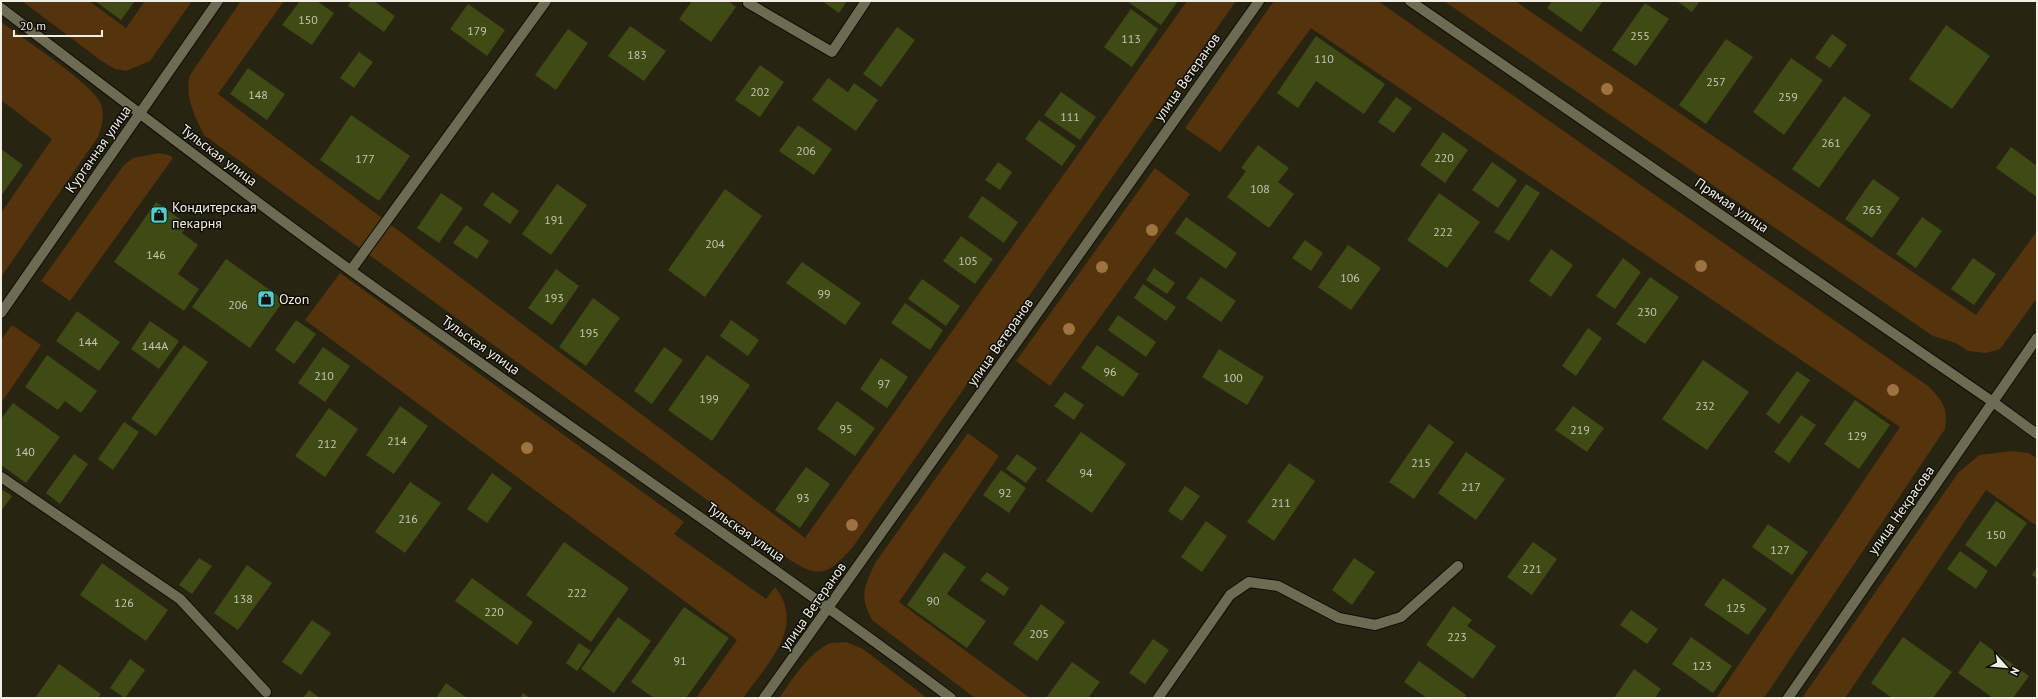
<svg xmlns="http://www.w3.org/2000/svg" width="2038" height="699" viewBox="0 0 2038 699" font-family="'PT Sans',sans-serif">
  <rect width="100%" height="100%" fill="#272511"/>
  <path fill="#55330c" d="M22,1H89L126,28L145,1H192L150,61L126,71L115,69L103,62Z
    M241,1H284L218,94L805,538L1187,1H1236L852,548C829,573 821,580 790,560L204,135C195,117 184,96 190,75Z
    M1274,1H1378L1928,386C1943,401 1948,408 1945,429L1764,698H1716L1900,427L1311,28L1220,152L1185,128Z
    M1444,1H1515L1976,315L2037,231V298L2000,349L1986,353L1968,351L1956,343L1933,336Z
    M1,22C22,38 92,83 101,104C105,114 102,126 98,137L1,277V213L52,139L1,100Z
    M159,153L169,155L173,158L70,301L41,281L124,165L133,158Z
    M1155,168L1190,194L1050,386L1016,361Z
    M340,273L684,522L674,534L766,599L775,587C807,627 766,665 743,698H696L737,640L305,320Z
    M12,325L41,345L1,403V340Z
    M968,433L999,456L899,602L1030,698H975L872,620C859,595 864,588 875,563Z
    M2013,451L2028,453L2037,458V526L1986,490L1845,698H1802L1958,473L1979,455Z
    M846,642L863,649L927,698H779C793,679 806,656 828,644C832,642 841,643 846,642Z"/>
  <path fill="#3f4a15" d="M95,1H135L121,20Z
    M300,1H317L334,13L312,45L282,25Z
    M351,1H374L395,16L384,32L348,6Z
    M692,1H728L736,7L711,42L679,19Z
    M822,1H847L839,13Z
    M1127,1H1178L1161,25Z
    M1552,1H1603L1581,32L1547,8Z
    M1677,1H1700L1692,12Z
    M1645,3L1669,19L1636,66L1612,50Z
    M468,4L505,30L487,56L450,29Z
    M1131,9L1158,29L1132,67L1104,47Z
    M1946,25L1990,56L1952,109L1909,79Z
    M630,26L666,51L644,81L608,56Z
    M897,27L915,40L881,87L863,74Z
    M568,29L588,43L556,90L535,75Z
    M1832,34L1847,45L1830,68L1815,58Z
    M1316,36L1385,84L1364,114L1316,81L1298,108L1277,93Z
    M1726,39L1753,57L1706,124L1679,105Z
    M359,52L373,62L354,88L340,78Z
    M1791,58L1823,80L1784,135L1753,112Z
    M760,65L784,82L760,117L735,100Z
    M248,68L285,94L267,120L230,94Z
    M828,78L848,92L854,83L878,100L856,131L812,100Z
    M1061,92L1096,117L1080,140L1044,115Z
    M1844,96L1871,115L1819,188L1792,169Z
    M1396,97L1412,108L1394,133L1378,122Z
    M351,115L410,156L379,201L320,160Z
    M1039,120L1076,146L1062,166L1025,139Z
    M798,125L832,149L814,175L779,151Z
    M1443,132L1468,150L1445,183L1420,165Z
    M1258,145L1289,168L1278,182L1294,194L1269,228L1227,197L1246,171L1241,168Z
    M2011,147L2037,166V197L1996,168Z
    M1,149L23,165L1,196Z
    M998,162L1012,172L1000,190L985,180Z
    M1492,162L1517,180L1498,208L1472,190Z
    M1873,179L1900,198L1872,238L1845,219Z
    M557,184L587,205L551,255L522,234Z
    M1526,184L1540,193L1509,241L1494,232Z
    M725,189L762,216L705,297L668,270Z
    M492,192L519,211L510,224L483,205Z
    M441,193L463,208L439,243L417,228Z
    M1439,193L1480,222L1447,268L1407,240Z
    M982,196L1018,222L1004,243L968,217Z
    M156,202L188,225L182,233L198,245L178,274L199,289L184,311L114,262Z
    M1186,217L1237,253L1226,269L1175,233Z
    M1922,217L1942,231L1916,268L1896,254Z
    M466,225L489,241L477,259L453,243Z
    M961,236L993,259L975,284L943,261Z
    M1305,240L1323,253L1311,271L1292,258Z
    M1348,245L1381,268L1351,310L1318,287Z
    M1551,249L1573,265L1551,297L1529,281Z
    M1623,258L1641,272L1615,309L1596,296Z
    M1973,258L1996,274L1974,305L1951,289Z
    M226,259L284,300L250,348L192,307Z
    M802,262L861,303L845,325L786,283Z
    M1154,268L1175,283L1167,294L1146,280Z
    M556,269L579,286L552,325L528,308Z
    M1201,277L1236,301L1221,322L1186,298Z
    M1650,277L1679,297L1645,344L1616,324Z
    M922,279L960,306L946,326L908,299Z
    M1143,284L1176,307L1166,321L1134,298Z
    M593,298L620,318L586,366L559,347Z
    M905,303L943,330L930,350L891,323Z
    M77,311L120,342L99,371L56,341Z
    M1118,315L1156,342L1146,357L1108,330Z
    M296,320L316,334L294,364L275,350Z
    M731,320L759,340L748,356L720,336Z
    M150,321L179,341L159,369L131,349Z
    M1588,328L1602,338L1576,376L1562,366Z
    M184,345L208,362L156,436L131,419Z
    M1097,345L1139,374L1123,397L1081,368Z
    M323,347L350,366L325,402L298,383Z
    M664,347L683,360L652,404L634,391Z
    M1219,349L1264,377L1247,405L1202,377Z
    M47,355L97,391L81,413L65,401L58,410L25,387Z
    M707,355L750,385L712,441L668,410Z
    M881,358L908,377L887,408L860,389Z
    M1703,360L1749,392L1707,450L1662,419Z
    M1797,371L1810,380L1779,424L1766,414Z
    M1065,392L1084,405L1074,420L1054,406Z
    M1855,400L1890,425L1859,469L1824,444Z
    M837,401L875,428L855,456L817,429Z
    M13,403L60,437L26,483L1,465V419Z
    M400,406L428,426L394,474L366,455Z
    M1573,406L1604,428L1587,452L1555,430Z
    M329,408L358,429L325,477L295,456Z
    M1801,415L1816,425L1789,463L1774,452Z
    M124,422L139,432L113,470L98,459Z
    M1429,424L1454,442L1414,499L1389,482Z
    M1081,432L1126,464L1092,513L1046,481Z
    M1466,452L1505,479L1476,520L1438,493Z
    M74,454L88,464L60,504L46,493Z
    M1017,454L1037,468L1026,483L1006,469Z
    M1289,463L1315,481L1274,541L1247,522Z
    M806,467L830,484L800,528L775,510Z
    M1001,470L1026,488L1009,513L983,495Z
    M492,473L512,488L487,523L467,509Z
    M410,482L441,503L405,553L375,532Z
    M1185,486L1200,496L1182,521L1168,511Z
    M1,489L12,496L1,511Z
    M1996,501L2027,523L1996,567L1965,545Z
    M1206,521L1227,536L1202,572L1181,557Z
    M1768,524L1808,552L1792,575L1752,547Z
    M564,542L629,588L591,642L526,595Z
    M1533,542L1557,559L1532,595L1507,577Z
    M1960,551L1988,571L1976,589L1947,569Z
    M944,552L966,567L947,594L986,621L967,648L907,605Z
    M199,558L212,566L192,594L179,585Z
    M1354,558L1375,572L1352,605L1332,590Z
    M102,563L168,610L146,641L80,595Z
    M247,565L272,583L238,630L214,613Z
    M2037,567V578L2032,575Z
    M987,572L1009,588L1004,596L980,580Z
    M472,578L533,622L517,645L455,601Z
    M1723,578L1767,609L1748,635L1704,605Z
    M1041,604L1065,622L1037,661L1013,644Z
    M1453,606L1472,620L1467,626L1496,646L1473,679L1426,645Z
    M684,607L729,638L686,698H654L631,682Z
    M1631,610L1658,629L1647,644L1620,625Z
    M618,617L651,641L614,693L581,669Z
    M312,620L331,633L301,675L282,662Z
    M1691,637L1732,666L1713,693L1672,664Z
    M1903,637L1952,672L1933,698H1892L1871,683Z
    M1153,639L1169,650L1145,684L1129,673Z
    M1980,641L2029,676L2013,698H1993L1958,673Z
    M579,643L591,651L577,671L566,663Z
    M130,659L145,670L125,698L110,688Z
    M1419,661L1466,695L1464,698H1427L1404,682Z
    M1072,662L1100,682L1088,698H1046Z
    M59,664L101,694L98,698H35Z
    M1634,669L1661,689L1655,698H1614Z
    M446,683L467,698H436Z
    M309,690L320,698H303Z
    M523,693L530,698H520Z"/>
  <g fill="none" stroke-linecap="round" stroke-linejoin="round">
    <defs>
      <path id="minor" d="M1410,1L1993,402L2037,434
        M748,3L832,52L866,1
        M1,8C117,96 232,185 350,270C549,414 754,551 951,698
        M351,270L546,1
        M1,313L218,1
        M1,477L180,599L266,692
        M764,698L1259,1
        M1158,698L1230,595L1249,582L1278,586L1339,618L1375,625L1401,617L1458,566
        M1788,698L2037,338"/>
    </defs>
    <use href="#minor" stroke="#100e00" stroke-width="12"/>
    <use href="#minor" stroke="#6e6b55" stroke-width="10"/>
  </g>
  <g fill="#9c7341">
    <circle cx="1607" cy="89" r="6"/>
    <circle cx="1152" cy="230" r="6"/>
    <circle cx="1701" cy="266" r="6"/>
    <circle cx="1102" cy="267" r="6"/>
    <circle cx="1069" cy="329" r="6"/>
    <circle cx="1893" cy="390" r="6"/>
    <circle cx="527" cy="448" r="6"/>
    <circle cx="852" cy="525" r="6"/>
  </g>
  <defs>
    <symbol id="shop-square" viewBox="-11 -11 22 22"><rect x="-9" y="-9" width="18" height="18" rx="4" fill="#53cdca" stroke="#0f0e06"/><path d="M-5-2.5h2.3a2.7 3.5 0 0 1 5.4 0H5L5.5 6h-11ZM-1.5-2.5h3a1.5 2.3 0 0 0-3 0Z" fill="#111"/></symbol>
  </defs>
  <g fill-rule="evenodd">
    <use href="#shop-square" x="149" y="205" width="20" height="20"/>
    <use href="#shop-square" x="256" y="289" width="20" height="20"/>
  </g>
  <g text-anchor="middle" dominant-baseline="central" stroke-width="3" stroke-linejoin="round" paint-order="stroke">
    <g font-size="12" fill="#c4c6b0">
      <text x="308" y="19">150</text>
      <text x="477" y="30">179</text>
      <text x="1640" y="35">255</text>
      <text x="1131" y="38">113</text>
      <text x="637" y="54">183</text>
      <text x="1324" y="58">110</text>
      <text x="1716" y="81">257</text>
      <text x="760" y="91">202</text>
      <text x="258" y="94">148</text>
      <text x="1788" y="96">259</text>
      <text x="1070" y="116">111</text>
      <text x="1831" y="142">261</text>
      <text x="806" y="150">206</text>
      <text x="1444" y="157">220</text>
      <text x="365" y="158">177</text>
      <text x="1260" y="188">108</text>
      <text x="1872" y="209">263</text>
      <text x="554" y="219">191</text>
      <text x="1443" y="231">222</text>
      <text x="715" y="243">204</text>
      <text x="156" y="254">146</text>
      <text x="968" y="260">105</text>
      <text x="1350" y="277">106</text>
      <text x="824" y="293">99</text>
      <text x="554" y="297">193</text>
      <text x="238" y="304">206</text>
      <text x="1647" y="311">230</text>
      <text x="589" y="332">195</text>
      <text x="88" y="341">144</text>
      <text x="155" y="345">144А</text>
      <text x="1110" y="371">96</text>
      <text x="324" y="375">210</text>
      <text x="1233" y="377">100</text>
      <text x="884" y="383">97</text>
      <text x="709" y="398">199</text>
      <text x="1705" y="405">232</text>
      <text x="846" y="428">95</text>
      <text x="1580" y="429">219</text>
      <text x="1857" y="435">129</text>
      <text x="397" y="440">214</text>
      <text x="327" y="443">212</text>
      <text x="25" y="451">140</text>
      <text x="1421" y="462">215</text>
      <text x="1086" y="472">94</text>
      <text x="1471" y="486">217</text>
      <text x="1005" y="492">92</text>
      <text x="803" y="497">93</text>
      <text x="1281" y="502">211</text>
      <text x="408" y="518">216</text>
      <text x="1996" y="534">150</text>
      <text x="1780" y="549">127</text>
      <text x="1532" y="568">221</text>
      <text x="577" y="592">222</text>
      <text x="243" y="598">138</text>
      <text x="933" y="600">90</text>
      <text x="124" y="602">126</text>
      <text x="1736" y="607">125</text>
      <text x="494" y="611">220</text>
      <text x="1039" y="633">205</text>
      <text x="1457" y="636">223</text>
      <text x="680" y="660">91</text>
      <text x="1702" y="665">123</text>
    </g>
    <g font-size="14" fill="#f1efe3" stroke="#0f0e06">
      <text transform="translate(1187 77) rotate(-55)">улица Ветеранов</text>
      <text transform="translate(98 149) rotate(-55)">Курганная улица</text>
      <text transform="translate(219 155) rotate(37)">Тульская улица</text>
      <text transform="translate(1732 205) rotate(34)">Прямая улица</text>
      <text transform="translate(1000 342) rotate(-55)">улица Ветеранов</text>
      <text transform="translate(481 345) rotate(35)">Тульская улица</text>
      <text transform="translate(1901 510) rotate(-55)">улица Некрасова</text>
      <text transform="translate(746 532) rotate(35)">Тульская улица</text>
      <text transform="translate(813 606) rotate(-55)">улица Ветеранов</text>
    </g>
    <g font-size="14" fill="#f1efe3" stroke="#0f0e06" text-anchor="start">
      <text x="172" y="207">Кондитерская<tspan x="172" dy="16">пекарня</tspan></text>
      <text x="279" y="299">Ozon</text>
    </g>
  </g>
  <rect width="2038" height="699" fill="none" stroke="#f1efe3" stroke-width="4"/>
  <g transform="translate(2006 667) rotate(117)" stroke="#0f0e06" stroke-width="3" paint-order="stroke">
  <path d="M0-3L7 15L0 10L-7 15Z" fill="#f1efe3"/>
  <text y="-6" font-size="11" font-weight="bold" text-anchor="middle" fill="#f1efe3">N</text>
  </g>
  <path d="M14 30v6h88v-6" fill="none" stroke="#f1efe3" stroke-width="2"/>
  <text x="20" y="30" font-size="12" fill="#f1efe3" stroke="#0f0e06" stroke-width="3" paint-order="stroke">20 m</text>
</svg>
